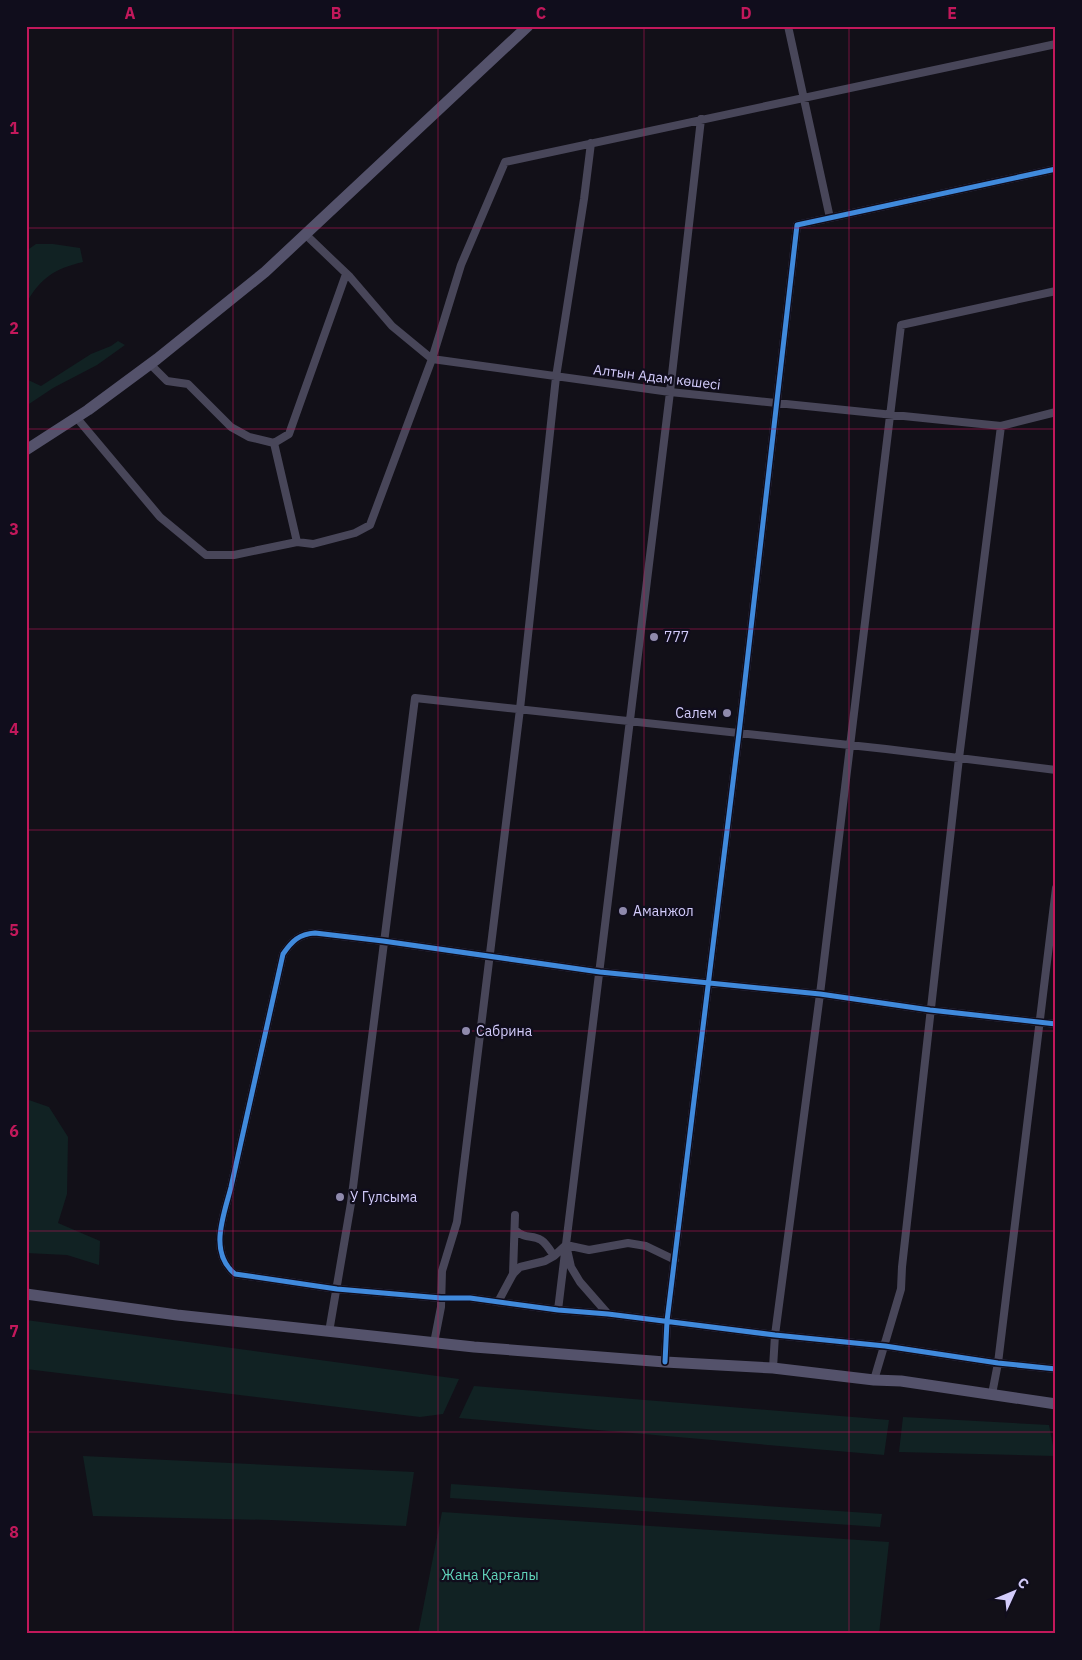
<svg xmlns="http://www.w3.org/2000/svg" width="1082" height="1660" viewBox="0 0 1082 1660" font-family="'IBM Plex Sans',sans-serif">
  <rect width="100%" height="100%" fill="#121018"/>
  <path fill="#112223" d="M36,244H53L80,248L83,262C54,269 40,278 26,304V251Z
    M118,341L125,345L97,365L53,388L26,406V379L41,386L91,354L111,346Z
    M26,1099L49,1107L68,1137L67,1194L58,1223L100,1241L99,1265L67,1255L26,1253Z
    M26,1320L459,1379L443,1414L420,1417L26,1369Z
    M474,1386L889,1420L884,1455L459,1418Z
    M903,1417L1049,1425L1055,1456L899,1452Z
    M83,1456L414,1472L406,1526L271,1520L93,1516Z
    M451,1484L882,1514L880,1527L450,1498Z
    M442,1512L889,1542L879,1634H418Z"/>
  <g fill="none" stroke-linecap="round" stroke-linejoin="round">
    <path stroke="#484659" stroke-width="8" d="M788,26L830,218
      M305,234L350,277L392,326L432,359L670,392L1001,426L1056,412
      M150,364L167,381L188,384L231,427L249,437L274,443L289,434L346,274
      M76,417L160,517L206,555H234L297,542
      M274,443L297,542L313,544L355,533L370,525L432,359L461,265L505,162L1056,44
      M1056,1024L930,1010L820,994L600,972L383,941L315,933C299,934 292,941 283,954L231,1187C224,1215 208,1252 235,1274L337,1289L441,1298H470L558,1310L608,1314L775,1335L885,1346L998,1363L1056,1369
      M515,1230C526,1240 532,1234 541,1240C546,1243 550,1250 554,1256
      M566,1245L589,1250L628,1243L646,1246L675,1260
      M513,1274L515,1215
      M498,1302L513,1274L520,1267L545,1261L554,1256L566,1245L571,1267L580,1282L608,1314
      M558,1310L670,392L701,119
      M329,1332L351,1203L415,698L886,749L1056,770
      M434,1343L441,1307L442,1271L457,1222L520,709L556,377L584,199L591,143
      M665,1362L667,1321L739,733L797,225L1056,169
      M773,1368L775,1335L820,994L901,325L1056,291
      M874,1380L901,1289L902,1267L959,758L1001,426
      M992,1394L998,1363L1056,888"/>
    <path stroke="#54526b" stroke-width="11" d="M26,450L88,410L157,359L265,272L528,26
      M26,1294L177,1315L474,1347L665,1362L773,1368L874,1380L901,1381L1056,1404"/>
    <defs>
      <path id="cycleway" d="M1056,1024L930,1010L820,994L600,972L383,941L315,933C299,934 292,941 283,954L231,1187C224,1215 208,1252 235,1274L337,1289L441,1298H470L558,1310L608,1314L775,1335L885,1346L998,1363L1056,1369
        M665,1362L667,1321L739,733L797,225L1056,169"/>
    </defs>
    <use href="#cycleway" stroke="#100d1c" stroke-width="8"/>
    <use href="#cycleway" stroke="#408adc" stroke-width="5"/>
  </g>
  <path fill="none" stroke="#c2185b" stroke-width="1" stroke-opacity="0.55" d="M233,26V1634M438,26V1634M644,26V1634M849,26V1634M26,228H1056M26,429H1056M26,629H1056M26,830H1056M26,1031H1056M26,1231H1056M26,1432H1056"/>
  <g fill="#8f8aac" stroke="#100d1c" stroke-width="2">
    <circle cx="654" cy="637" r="5"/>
    <circle cx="727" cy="713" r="5"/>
    <circle cx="623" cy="911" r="5"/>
    <circle cx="466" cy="1031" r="5"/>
    <circle cx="340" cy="1197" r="5"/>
  </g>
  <g text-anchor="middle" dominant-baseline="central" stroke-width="4.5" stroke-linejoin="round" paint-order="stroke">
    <g font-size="14" fill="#d3ccfb" stroke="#100d1c">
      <text transform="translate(657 377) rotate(7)">Алтын Адам көшесі</text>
    </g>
    <g font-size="14" fill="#d3ccfb" stroke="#100d1c" text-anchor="start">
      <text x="664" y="637">777</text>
      <text x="717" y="713" text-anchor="end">Салем</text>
      <text x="633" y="911">Аманжол</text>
      <text x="476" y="1031">Сабрина</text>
      <text x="350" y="1197">У Гулсыма</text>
    </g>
    <g font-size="14" fill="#60d3ba" stroke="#100d1c">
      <text x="490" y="1575">Жаңа Қарғалы</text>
    </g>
  </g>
  <rect width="1082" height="1660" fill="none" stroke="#100d1c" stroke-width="55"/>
  <g transform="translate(1014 1592) rotate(46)" stroke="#100d1c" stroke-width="4" paint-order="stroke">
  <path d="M0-4L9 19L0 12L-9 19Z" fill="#d3ccfb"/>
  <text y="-8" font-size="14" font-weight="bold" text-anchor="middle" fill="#d3ccfb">С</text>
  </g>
  <rect x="28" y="28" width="1026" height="1604" fill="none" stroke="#c2185b" stroke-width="2"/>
  <g font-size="16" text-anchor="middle" font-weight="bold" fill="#c2185b">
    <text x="130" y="19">A</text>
    <text x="336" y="19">B</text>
    <text x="541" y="19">C</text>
    <text x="746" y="19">D</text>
    <text x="952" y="19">E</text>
    <text x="14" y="134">1</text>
    <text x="14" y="334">2</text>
    <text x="14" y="535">3</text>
    <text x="14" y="735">4</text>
    <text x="14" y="936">5</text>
    <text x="14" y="1137">6</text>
    <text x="14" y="1337">7</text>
    <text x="14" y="1538">8</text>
  </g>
</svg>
